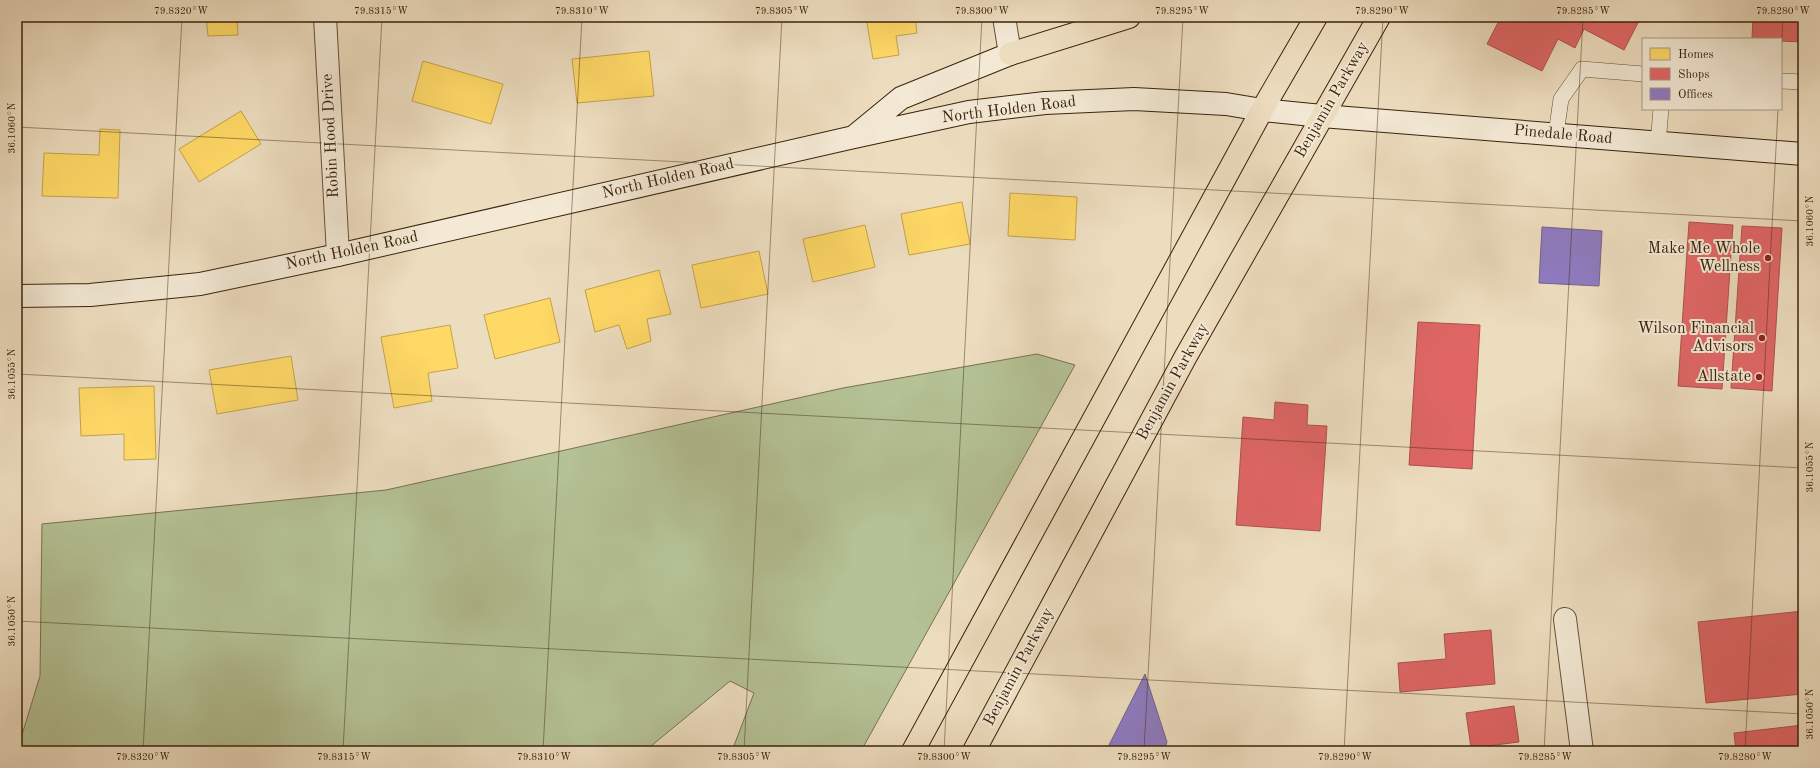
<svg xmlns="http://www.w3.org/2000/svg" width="1820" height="768" viewBox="0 0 1820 768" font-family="'Old Standard TT',serif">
  <rect width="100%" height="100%" fill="#edddbf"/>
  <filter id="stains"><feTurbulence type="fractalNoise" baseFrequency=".005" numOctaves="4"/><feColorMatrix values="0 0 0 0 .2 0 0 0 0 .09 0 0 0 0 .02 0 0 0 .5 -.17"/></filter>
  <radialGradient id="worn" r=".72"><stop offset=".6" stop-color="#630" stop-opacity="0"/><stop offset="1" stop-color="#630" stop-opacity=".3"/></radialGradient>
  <path fill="#b4c295" stroke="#787250" d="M1037,354L1075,365L861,751H732L754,693L730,681L645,751H17L40,676L42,524L386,490L843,388Z"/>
  <path fill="#ffd966" stroke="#c4a24b" d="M206,17H237L238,35L208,36Z
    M866,17H915L917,33L896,36L899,55L873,59Z
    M649,51L654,96L577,103L572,59Z
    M423,61L503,84L491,124L412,101Z
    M241,111L261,144L199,182L179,149Z
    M100,129L120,130L118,198L42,196L44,153L99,155Z
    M1010,193L1077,197L1075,240L1008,236Z
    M962,202L970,244L909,255L901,214Z
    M865,225L875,267L813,282L803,239Z
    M759,251L768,294L701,308L692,265Z
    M659,270L671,314L647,319L651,341L627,349L619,325L595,332L585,290Z
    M550,298L560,342L495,359L484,315Z
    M450,325L458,368L428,373L432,401L394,408L381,337Z
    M291,356L298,400L217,414L209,370Z
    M154,386L156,459L124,460V434L81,436L79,388Z
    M17,391H20V434H17Z"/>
  <path fill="#e06666" stroke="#ae524b" d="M1501,17H1641L1624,50L1584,29L1575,48L1558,39L1542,71L1487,44Z
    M1753,17H1803L1802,42L1781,41V39H1752Z
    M1689,222L1733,225L1722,389L1678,386Z
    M1742,226L1782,228L1772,391L1731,388Z
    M1418,322L1480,325L1472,469L1409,465Z
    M1275,402L1308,405L1307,425L1327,426L1320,531L1236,525L1243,417L1274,420Z
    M1803,611V694L1706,703L1698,622Z
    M1491,630L1495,684L1400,692L1398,663L1446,659L1444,634Z
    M1514,706L1519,742L1471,748L1466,713Z
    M1803,725V751H1736L1734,733Z"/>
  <path fill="#8e7cc3" stroke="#75618c" d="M1542,227L1602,231L1599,286L1539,283Z
    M1145,674L1167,742L1164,751H1106Z"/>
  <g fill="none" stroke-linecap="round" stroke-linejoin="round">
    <defs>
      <path id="lane" d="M1781,81L1803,82
        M1556,134L1561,99L1582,69L1643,74
        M1658,143L1661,109"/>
      <path id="street" d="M325,17L338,255
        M1004,17L1010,54
        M1565,619L1582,751"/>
      <path id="secondary" d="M856,135L901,98L1010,54
        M17,296L90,295L200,284L338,255L854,137L969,112L1045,103L1134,99L1226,104L1262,110L1322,116L1803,154"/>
      <path id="primary" d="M1010,54L1129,17
        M913,751L1262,110L1316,17
        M974,751L1186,356L1379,17"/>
    </defs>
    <use href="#lane" stroke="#685138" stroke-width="16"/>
    <use href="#street" stroke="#685138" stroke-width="24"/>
    <use href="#secondary" stroke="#3b220b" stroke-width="24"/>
    <use href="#primary" stroke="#3b220b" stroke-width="24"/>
    <use href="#lane" stroke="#f3e9d5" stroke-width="15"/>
    <use href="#street" stroke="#f3e9d5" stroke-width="22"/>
    <use href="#secondary" stroke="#f3e9d5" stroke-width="22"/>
    <use href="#primary" stroke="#edddbf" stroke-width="22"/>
  </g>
  <path fill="none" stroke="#3b220b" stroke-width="1" stroke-opacity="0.45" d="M1781,58L1783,17M17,127L1803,221M17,374L1803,468M17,621L1803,714M143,751L182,17M343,751L382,17M543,751L582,17M744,751L782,17M944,751L982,17M1144,751L1183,17M1344,751L1383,17M1544,751L1583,17M1745,751L1778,109"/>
  <g fill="#8f2418" stroke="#f3e9d5" stroke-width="1.5">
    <circle cx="1768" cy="258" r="4"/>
    <circle cx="1762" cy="338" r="4"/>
    <circle cx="1759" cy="377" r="4"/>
  </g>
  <g text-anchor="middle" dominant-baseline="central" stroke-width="4" stroke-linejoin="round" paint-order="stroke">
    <g font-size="16" fill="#3b220b" stroke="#f3e9d5">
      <text transform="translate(1332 100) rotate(-60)">Benjamin Parkway</text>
      <text transform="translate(1009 110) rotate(-7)">North Holden Road</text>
      <text transform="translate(1563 135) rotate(5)">Pinedale Road</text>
      <text transform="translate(331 136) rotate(-93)">Robin Hood Drive</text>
      <text transform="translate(668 179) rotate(-13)">North Holden Road</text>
      <text transform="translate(352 251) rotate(-12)">North Holden Road</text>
      <text transform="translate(1173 382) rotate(-61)">Benjamin Parkway</text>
      <text transform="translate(1019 667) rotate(-62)">Benjamin Parkway</text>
    </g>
    <g font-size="16" fill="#3b220b" stroke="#f3e9d5" text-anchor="end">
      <text x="1760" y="249">Make Me Whole<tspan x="1760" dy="18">Wellness</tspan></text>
      <text x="1754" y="329">Wilson Financial<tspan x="1754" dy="18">Advisors</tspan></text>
      <text x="1751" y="377">Allstate</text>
    </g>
  </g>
  <rect width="1820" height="768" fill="none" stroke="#edddbf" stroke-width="44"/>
  <rect x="1642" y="38" width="140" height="72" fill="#f3e9d5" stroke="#a99984"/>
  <rect x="1650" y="48" width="20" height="12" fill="#ffd966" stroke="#a99984"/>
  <text x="1678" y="58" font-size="12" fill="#3b220b">Homes</text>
  <rect x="1650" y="68" width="20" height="12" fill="#e06666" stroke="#a99984"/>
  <text x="1678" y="78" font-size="12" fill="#3b220b">Shops</text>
  <rect x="1650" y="88" width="20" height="12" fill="#8e7cc3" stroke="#a99984"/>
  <text x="1678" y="98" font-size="12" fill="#3b220b">Offices</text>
  <rect x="22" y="22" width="1776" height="724" fill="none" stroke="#3b220b" stroke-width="1.5"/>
  <g font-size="10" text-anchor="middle" fill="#3b220b">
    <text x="181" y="14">79.8320°W</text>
    <text x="381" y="14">79.8315°W</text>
    <text x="582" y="14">79.8310°W</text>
    <text x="782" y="14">79.8305°W</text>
    <text x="982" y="14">79.8300°W</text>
    <text x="1182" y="14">79.8295°W</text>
    <text x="1382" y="14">79.8290°W</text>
    <text x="1583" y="14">79.8285°W</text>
    <text x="1783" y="14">79.8280°W</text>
    <text transform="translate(11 128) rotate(-90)" y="4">36.1060°N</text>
    <text transform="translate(1809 221) rotate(-90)" y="4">36.1060°N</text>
    <text transform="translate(11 374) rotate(-90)" y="4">36.1055°N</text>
    <text transform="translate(1809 467) rotate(-90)" y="4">36.1055°N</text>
    <text transform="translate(11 621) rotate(-90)" y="4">36.1050°N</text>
    <text transform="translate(1809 714) rotate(-90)" y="4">36.1050°N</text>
    <text x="143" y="760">79.8320°W</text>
    <text x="344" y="760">79.8315°W</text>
    <text x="544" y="760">79.8310°W</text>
    <text x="744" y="760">79.8305°W</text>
    <text x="944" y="760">79.8300°W</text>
    <text x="1144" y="760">79.8295°W</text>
    <text x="1345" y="760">79.8290°W</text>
    <text x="1545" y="760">79.8285°W</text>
    <text x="1745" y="760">79.8280°W</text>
  </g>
  <rect width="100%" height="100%" filter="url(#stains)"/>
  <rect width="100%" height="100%" fill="url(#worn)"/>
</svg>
